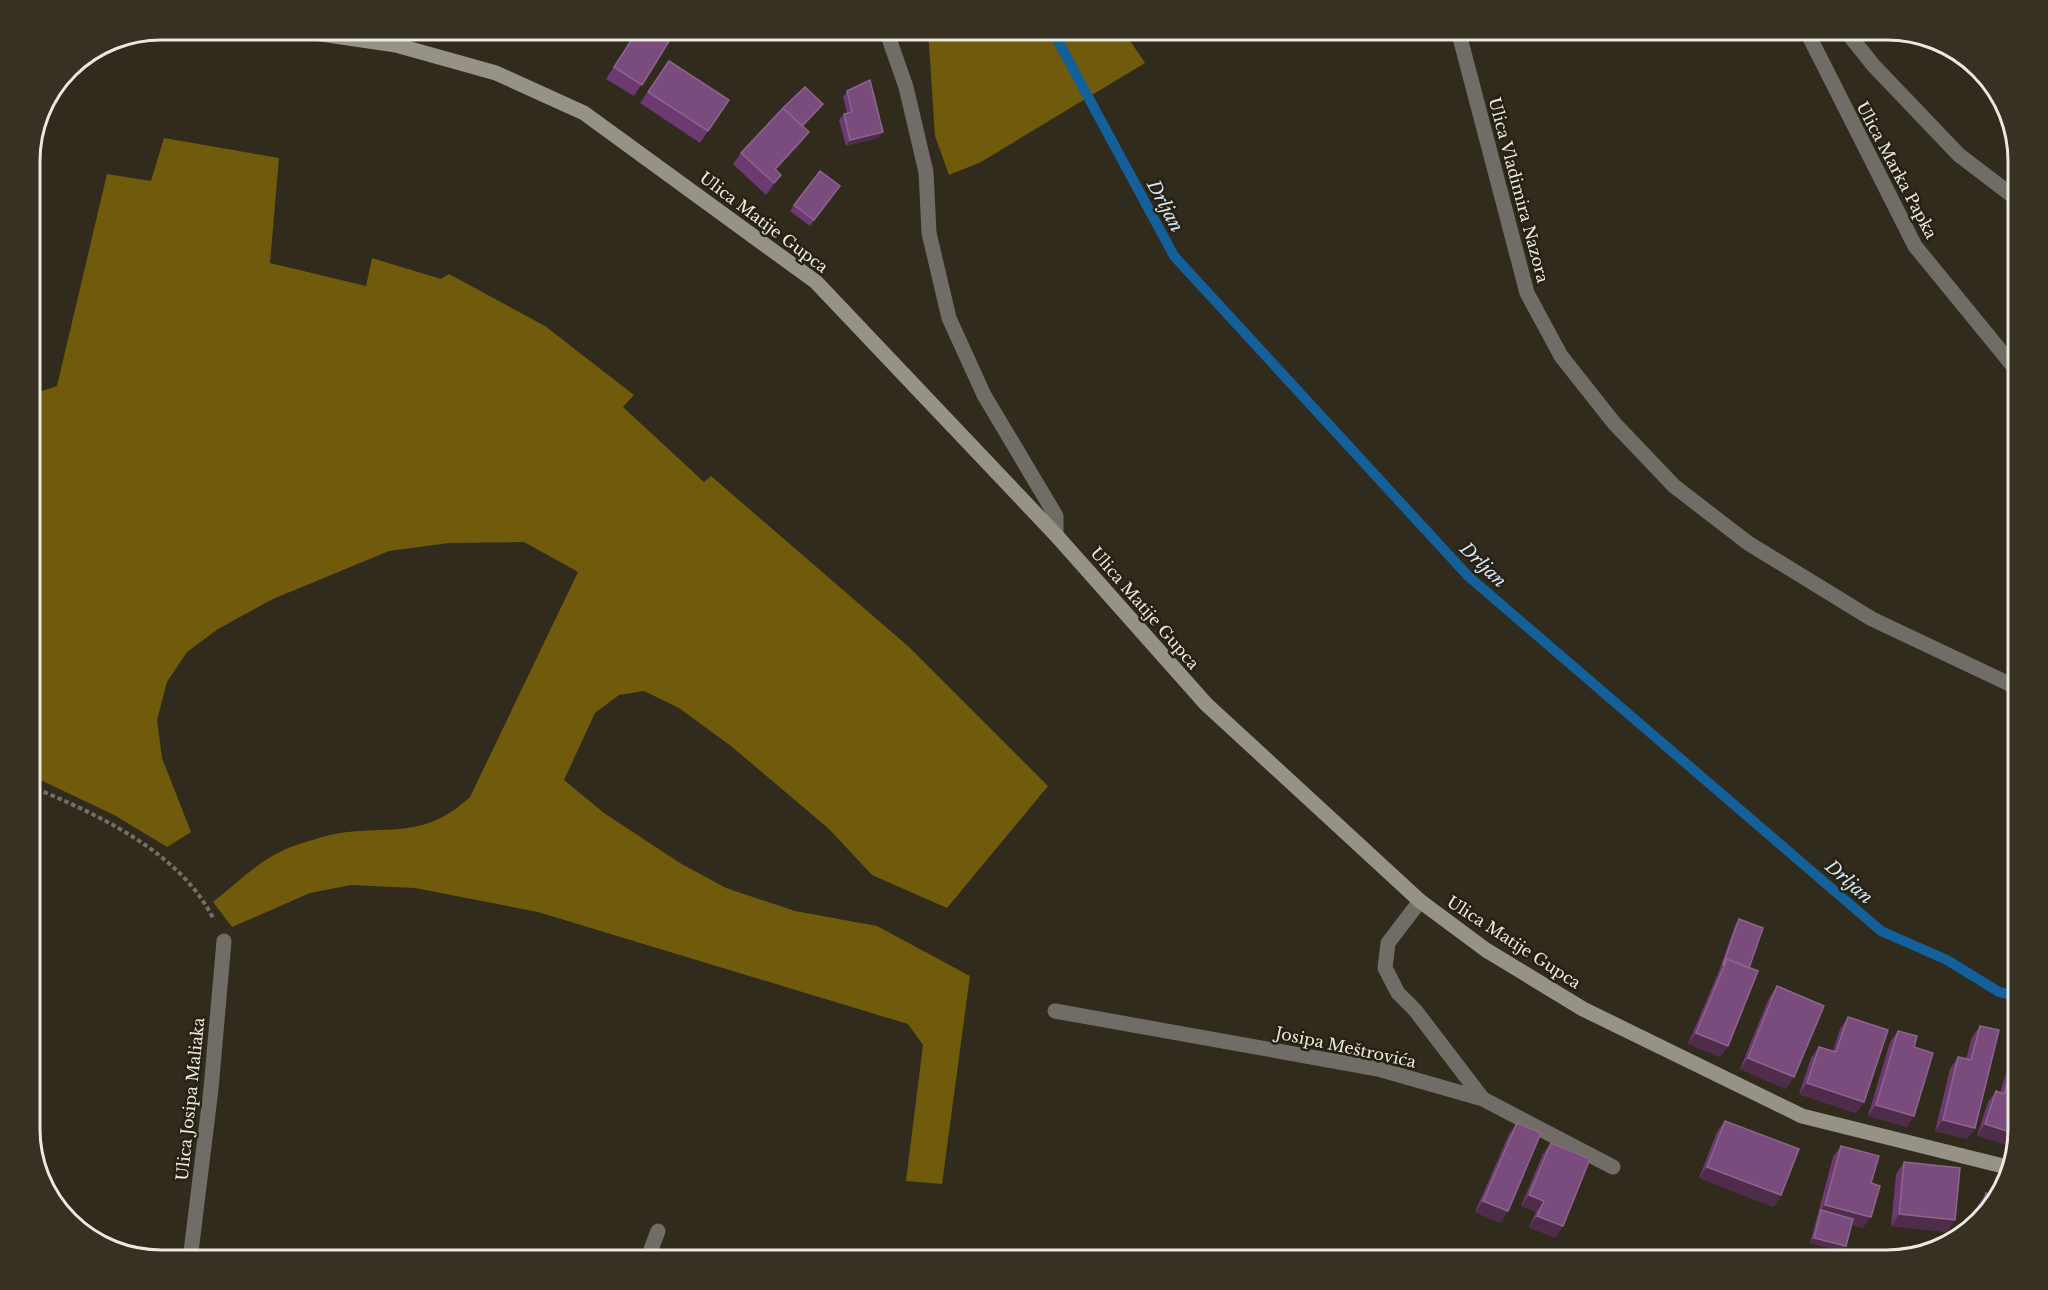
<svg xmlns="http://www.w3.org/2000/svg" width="2048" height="1290" viewBox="0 0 2048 1290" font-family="'Libre Baskerville',serif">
  <rect width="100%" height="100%" fill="#302b1c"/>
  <path fill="#705a0b" d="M928,30H1123L1145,63L981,162L949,175L935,136Z
    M164,138L279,158L270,263L366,286L372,258L441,279L449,274L545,326L634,395L623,407L704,482L711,476L909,647L1048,786L947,908L872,875L829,829L731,746L679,708L644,691L619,695L595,713L564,780L604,813L680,863L726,888L795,911L877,926L970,976L942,1184L906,1181L923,1045L908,1024L538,912L415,888L351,885L310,893L232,927L213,902C234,886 256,863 280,852C291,846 306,842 319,838C379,820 417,846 470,797L578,572L524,542L449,543L389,551L273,599L218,629L187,652L167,682L157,720L162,758L191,832L167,847L116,816L30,775V395L57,386L107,174L151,181Z"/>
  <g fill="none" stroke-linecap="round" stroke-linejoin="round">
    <path stroke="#13609a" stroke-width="10" d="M1052,30L1174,256L1468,576L1881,931L1947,960L1999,992L2018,996"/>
    <path stroke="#736f62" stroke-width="4" stroke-dasharray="4.5 3" stroke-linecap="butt" d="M30,786C97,814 181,852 214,920"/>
    <path stroke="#706d66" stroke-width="15" d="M886,30L906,87L926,172L929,233L949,318L984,395L1056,516V535
      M1458,30L1527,293L1561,356L1614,423L1674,486L1748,543L1872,619L2018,688
      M1806,30L1915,246L2018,372
      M1845,30L1874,66L1959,155L2018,200
      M1420,901L1388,943L1385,968L1398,993L1415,1010L1483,1099
      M1055,1011L1378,1069L1483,1099L1613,1167
      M190,1260L211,1089L224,941
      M647,1260L658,1231"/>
    <path stroke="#979286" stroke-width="15" d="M294,30L396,45L496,73L584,113L816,282L1056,535L1206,704L1420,901L1486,950L1583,1009L1802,1116L2007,1167"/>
  </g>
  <path fill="#6d3971" d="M637,30H676L634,96L606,79Z
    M669,61L708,131L700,143L640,103Z
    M847,91L883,132L878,138L846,146L839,120L844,114L847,113L843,97Z
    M783,108L819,110L803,127L801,143L776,170L773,187L766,195L733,164L741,153Z
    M840,186L810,226L790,211L794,205Z
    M1739,919L1749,968L1728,1046L1720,1057L1688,1044L1719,971L1735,925Z
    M1777,986L1786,1089L1740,1069L1769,998Z
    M1848,1017L1864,1102L1856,1113L1799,1094L1811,1058L1819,1047L1833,1051L1840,1029Z
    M1980,1026L1975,1128L1967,1139L1935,1131L1950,1069L1958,1057L1966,1059L1972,1037Z
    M1898,1031L1914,1047L1907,1127L1868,1116L1890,1042Z
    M2016,1056L2018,1129L1977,1136L1988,1102L1996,1091L2000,1092L2008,1068Z
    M1725,1121L1781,1195L1774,1207L1699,1178L1717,1132Z
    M1517,1123L1508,1211L1500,1223L1475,1212L1509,1134Z
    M1551,1143L1563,1226L1555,1238L1529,1227L1536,1212L1521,1206L1543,1154Z
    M1841,1146L1871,1183L1863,1228L1851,1225L1842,1251L1810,1243L1833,1157Z
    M1904,1162L1947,1232L1891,1226L1896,1174Z
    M2000,1176L1996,1201L1973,1223L1978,1205L1986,1193L1990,1195L1992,1188Z"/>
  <path fill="#4f2c4a" d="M533,30H552L549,34Z
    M823,104L819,110L793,137L797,131Z
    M809,132L801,143L767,180L775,169Z
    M883,132L878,138L846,146L850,140Z
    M781,175L773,187L766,195L774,183Z
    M1696,1033L1728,1046L1720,1057L1688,1044Z
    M1748,1058L1794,1077L1786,1089L1740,1069Z
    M1807,1083L1864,1102L1856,1113L1799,1094Z
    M1876,1105L1914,1116L1907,1127L1868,1116Z
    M1943,1120L1975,1128L1967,1139L1935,1131Z
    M1985,1124L2016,1134L2013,1147L1977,1136Z
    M1707,1167L1781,1195L1774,1207L1699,1178Z
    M1529,1195L1544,1201L1536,1212L1521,1206Z
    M1483,1201L1508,1211L1500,1223L1475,1212Z
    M1825,1205L1871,1217L1863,1228L1819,1217L1821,1210L1817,1216Z
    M1899,1214L1955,1220L1947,1232L1891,1226Z
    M1537,1216L1563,1226L1555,1238L1529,1227Z
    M1814,1238L1846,1246L1842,1251L1810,1243Z"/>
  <path fill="#7a4c7d" stroke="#8c658c" stroke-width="1.5" d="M638,30H676L642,85L614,67Z
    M669,61L729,100L708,131L648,92Z
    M870,80L883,132L850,140L844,114L852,112L847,91Z
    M805,87L823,104L802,126L783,108Z
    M783,108L809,132L775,169L781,175L774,183L741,153Z
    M820,171L840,186L814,220L794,205Z
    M1739,919L1763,928L1749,968L1727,959L1723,965Z
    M1727,959L1758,971L1728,1046L1696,1033Z
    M1777,986L1824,1006L1794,1077L1748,1058Z
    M1848,1017L1888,1030L1864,1102L1807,1083L1819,1047L1836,1052Z
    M1980,1026L1999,1030L1975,1128L1943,1120L1958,1057L1971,1060Z
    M1898,1031L1917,1036L1914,1047L1933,1053L1914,1116L1876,1105Z
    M2016,1056L2018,1057V1129L2016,1134L1985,1124L1996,1091L2004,1094Z
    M1725,1121L1799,1149L1781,1195L1707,1167Z
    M1517,1123L1541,1133L1508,1211L1483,1201Z
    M1551,1143L1590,1159L1563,1226L1537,1216L1544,1201L1529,1195Z
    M1841,1146L1879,1156L1871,1183L1880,1186L1871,1217L1825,1205Z
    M1904,1162L1960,1168L1955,1220L1899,1214Z
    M2000,1176L2003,1177L1996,1201L1980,1217L1986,1193L1994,1196Z
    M1821,1210L1853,1219L1846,1246L1814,1238Z"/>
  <g text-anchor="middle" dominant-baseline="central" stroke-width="5" stroke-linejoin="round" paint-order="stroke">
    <g font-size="16" fill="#ece9df" stroke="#262112">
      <text transform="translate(1897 170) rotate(62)">Ulica Marka Papka</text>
      <text transform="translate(1519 190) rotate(75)">Ulica Vladimira Nazora</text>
      <text transform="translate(764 222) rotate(37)">Ulica Matije Gupca</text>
      <text transform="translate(1145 608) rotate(49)">Ulica Matije Gupca</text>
      <text transform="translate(1514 942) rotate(33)">Ulica Matije Gupca</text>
      <text transform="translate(1346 1047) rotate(12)">Josipa Meštrovića</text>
      <text transform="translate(190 1099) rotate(-84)">Ulica Josipa Maliaka</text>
    </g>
    <g font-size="18" font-style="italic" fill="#d4e5f6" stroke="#262112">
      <text transform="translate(1165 206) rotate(62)">Drljan</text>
      <text transform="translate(1483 565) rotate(44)">Drljan</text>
      <text transform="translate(1849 882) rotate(41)">Drljan</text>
    </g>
  </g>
  <path d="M0 0H2048V1290H0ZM161 40H1887A121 121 0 0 1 2008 161V1129A121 121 0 0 1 1887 1250H161A121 121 0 0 1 40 1129V161A121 121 0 0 1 161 40Z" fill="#363122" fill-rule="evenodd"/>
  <path fill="none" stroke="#ece9df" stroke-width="3" d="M161 40H1887A121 121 0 0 1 2008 161V1129A121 121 0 0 1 1887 1250H161A121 121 0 0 1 40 1129V161A121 121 0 0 1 161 40Z"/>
</svg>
